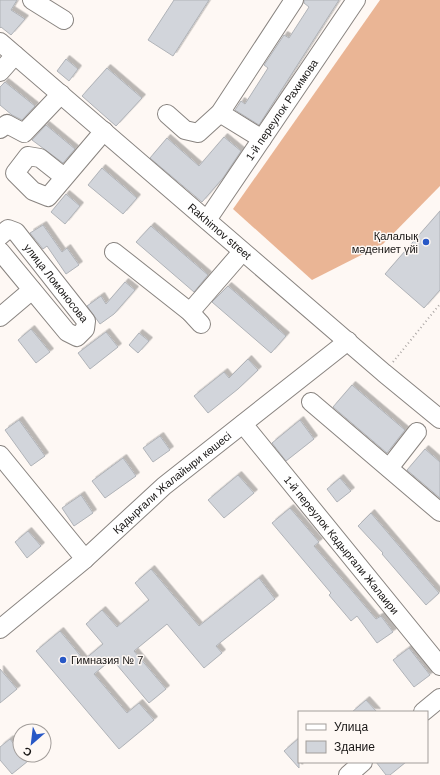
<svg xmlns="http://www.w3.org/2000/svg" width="440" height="775" viewBox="0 0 440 775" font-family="Helvetica,sans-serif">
  <defs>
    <filter id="shadow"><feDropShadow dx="3.5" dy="-3.5" stdDeviation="0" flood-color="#0004"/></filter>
  </defs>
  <rect width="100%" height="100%" fill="#fef8f4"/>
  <path fill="#eab595" d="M380,0H440V186L383,244L312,280L233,209Z"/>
  <path fill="#d2d5db" stroke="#b0b3b8" filter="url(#shadow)" d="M0,0H17L11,10L25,19L11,35L1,27L0,28Z
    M174,0H209L173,56L148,40Z
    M304,0H339L259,125L235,110L241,101L245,104L268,68L264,65L284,35L289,38L309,7L304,3Z
    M66,59L78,69L69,81L57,71Z
    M107,68L142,98L116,126L82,96Z
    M5,82L35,106L22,120L12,115L0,105V87Z
    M46,125L75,149L63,163L32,140Z
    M224,137L241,151L223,178L202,202L150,158L167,138L199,166Z
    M102,168L137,198L123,214L88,185Z
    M66,194L80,206L65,224L51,212Z
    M440,211V290L424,308L385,274Z
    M43,225L62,252L67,248L79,265L66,274L47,246L43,249L30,233Z
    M151,226L208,275L194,292L136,242Z
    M125,282L135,290L114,314L100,324L87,306L101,296L106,304Z
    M228,286L286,336L271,353L212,302Z
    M31,329L50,352L36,363L18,340Z
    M106,332L118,347L90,369L78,353Z
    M139,333L149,341L138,353L129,345Z
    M248,359L258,370L238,389L208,413L194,396L224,372L229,378Z
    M352,385L405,430L387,453L333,407Z
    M19,420L45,456L31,466L5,430Z
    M300,420L314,439L286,461L272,443Z
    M160,436L170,450L153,462L143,448Z
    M425,449L440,462V498L407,470Z
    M123,458L136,476L105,498L92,481Z
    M238,475L254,493L224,518L208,500Z
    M340,478L351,491L337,502L327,489Z
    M81,495L93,513L74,526L62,508Z
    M290,508L319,542L314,546L376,619L381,616L393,632L377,643L357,616L351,621L329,595L331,593L272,523Z
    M371,513L439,593L426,605L382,554L383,553L358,526Z
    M28,531L41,546L27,558L15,542Z
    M151,569L199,626L259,578L275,599L216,646L222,653L204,668L167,624L134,651L166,689L149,703L112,659L94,674L127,713L139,703L154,720L119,749L36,651L60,631L84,660L103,644L86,624L102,610L117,627L149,600L135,583Z
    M409,648L430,675L414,687L393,660Z
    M0,669L17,689L0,703Z
    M366,700L377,712H352Z
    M299,738V768L284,751Z
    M10,739L20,752V755H23L28,761L12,774L0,760V747Z
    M376,762H406L390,775H386Z"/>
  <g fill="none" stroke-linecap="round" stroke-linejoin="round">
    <defs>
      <g id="minor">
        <path d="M32,0L64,20"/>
        <path id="s1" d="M0,42L384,373L440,419"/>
        <path d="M0,72L15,55"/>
        <path d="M220,113L262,139"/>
        <path d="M167,114L185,130L198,133L220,113L294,0"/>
        <path d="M0,129L7,124L24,133L61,94"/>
        <path d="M64,177L40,158L28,156L15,173L33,191L48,197L104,131"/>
        <path id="s2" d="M207,220L356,0"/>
        <path id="s3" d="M0,236L8,229L16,232L86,321L85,329L77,337L67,332L0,251"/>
        <path d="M114,252L190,312L201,324"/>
        <path d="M190,312L242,252"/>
        <path d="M0,317L32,290"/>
        <path d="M311,402L440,512"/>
        <path id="s4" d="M243,424L440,666"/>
        <path d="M0,455L85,559"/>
        <path d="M389,468L417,432"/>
        <path id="s5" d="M0,629L85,559L164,486L348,341"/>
        <path d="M423,712L440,698"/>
        <path d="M348,775L363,762"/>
      </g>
    </defs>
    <use href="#minor" stroke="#898480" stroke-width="20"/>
    <path stroke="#aba6a4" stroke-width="2" stroke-dasharray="1 3" stroke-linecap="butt" d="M393,362L440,304"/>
    <use href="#minor" stroke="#fff" stroke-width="18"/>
  </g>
  <g fill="#2858c6" stroke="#fef8f4" stroke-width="1.5">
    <circle cx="426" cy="242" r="4"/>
    <circle cx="63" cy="660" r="4"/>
  </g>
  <g text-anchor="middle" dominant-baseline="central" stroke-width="3" stroke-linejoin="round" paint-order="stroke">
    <g font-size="11" fill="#171514" stroke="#fef8f4">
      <text stroke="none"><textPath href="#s2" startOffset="133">1-й переулок Рахимова</textPath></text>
      <text stroke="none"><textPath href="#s1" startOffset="290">Rakhimov street</textPath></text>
      <text stroke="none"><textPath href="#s3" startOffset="84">улица Ломоносова</textPath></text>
      <text stroke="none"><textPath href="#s5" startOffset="226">Қадырғали Жалайыри көшесі</textPath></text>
      <text stroke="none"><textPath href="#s4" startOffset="156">1-й переулок Кадыргали Жалаири</textPath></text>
    </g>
    <g font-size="11" fill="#171514" stroke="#fef8f4" text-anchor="end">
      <text x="418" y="236">Қалалық<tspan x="418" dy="13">мәдениет үйі</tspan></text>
      <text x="71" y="660" text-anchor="start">Гимназия № 7</text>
    </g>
  </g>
  <rect x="298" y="711" width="130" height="52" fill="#fef8f4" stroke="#a29d9a"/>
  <rect x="306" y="724" width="20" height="6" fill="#ffffff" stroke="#a29d9a"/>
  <text x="334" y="731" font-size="12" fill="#171514">Улица</text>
  <rect x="306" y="741" width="20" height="12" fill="#d2d5db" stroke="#a29d9a"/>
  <text x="334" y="751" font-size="12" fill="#171514">Здание</text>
  <g transform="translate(32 743) rotate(208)"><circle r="19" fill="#fef8f4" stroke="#a29d9a"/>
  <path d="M0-3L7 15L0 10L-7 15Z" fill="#2858c6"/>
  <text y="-6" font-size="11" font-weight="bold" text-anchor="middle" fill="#171514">С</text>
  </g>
</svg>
